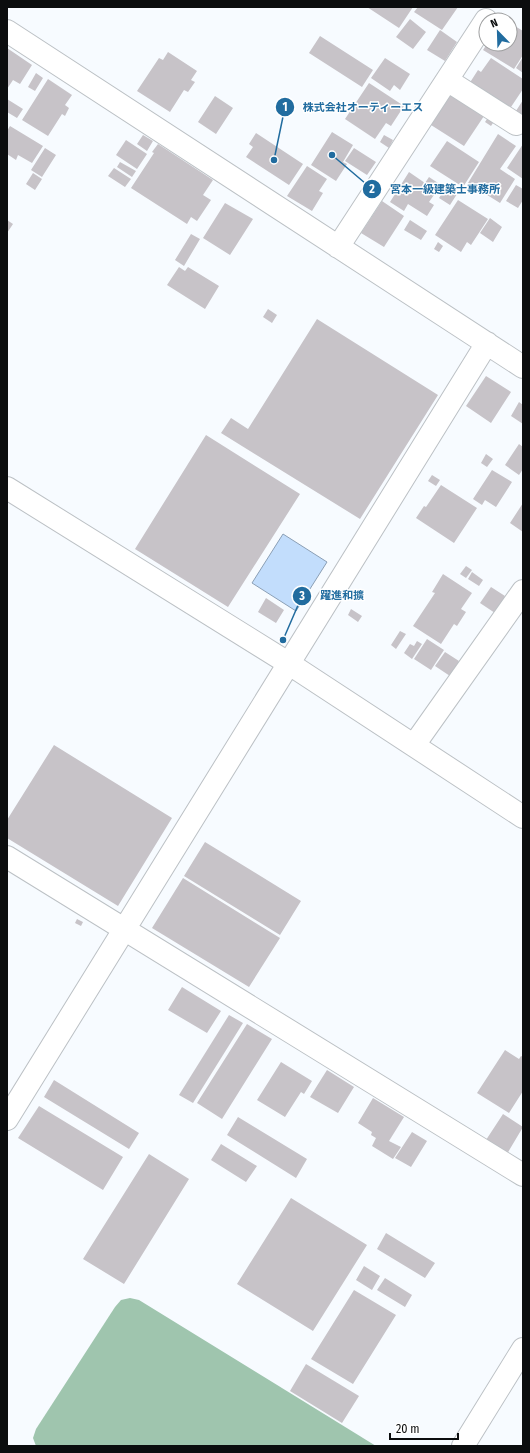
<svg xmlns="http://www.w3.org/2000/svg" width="530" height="1453" viewBox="0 0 530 1453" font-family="'Fira Sans Condensed','Noto Sans JP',sans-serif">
  <rect width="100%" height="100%" fill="#f7fbff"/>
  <path fill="#9fc5ae" d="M130,1298L139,1300L376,1446H36L33,1438L36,1429L115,1307L121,1300Z"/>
  <path fill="#c2ddfc" stroke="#8b9fb5" d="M283,534L327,562L296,611L252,583Z"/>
  <path fill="#c7c3c8" d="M367,7H413L399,28Z
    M418,7H458L442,30L414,12Z
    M410,19L426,32L413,49L396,37Z
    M510,23L523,31V55L514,69L483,50L487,44H510Z
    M440,30L457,42L445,61L427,50Z
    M320,36L373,70L362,87L309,53Z
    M7,48L32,65L20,84L13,80L7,89Z
    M168,52L197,71L191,80L195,82L188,92L184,90L170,112L137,91L159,58L163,60Z
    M523,57V73L516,68Z
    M385,58L410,74L400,90L394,85L390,91L371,78Z
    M491,58L523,79V89L509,110L469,84L478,70L481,72Z
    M36,73L43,78L35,91L28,87Z
    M48,79L72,95L65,105L69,108L65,116L62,114L48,136L22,120Z
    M369,83L404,106L391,126L386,123L375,139L345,119Z
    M451,94L484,116L464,146L431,125Z
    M215,96L233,108L216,134L198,122Z
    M7,99L23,109L17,118L7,112Z
    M523,100V120L514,114Z
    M489,116L495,120L491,126L485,122Z
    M10,126L43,146L32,163L18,155L16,160L7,154V131Z
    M332,132L353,145L343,162L347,164L336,181L311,165Z
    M256,133L303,164L289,185L246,157L253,147L249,144Z
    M498,134L516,146L500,169L515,179L500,203L468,183Z
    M143,135L153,141L147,151L137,144Z
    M384,135L393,140L389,148L380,142Z
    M126,140L147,154L137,169L116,155Z
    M447,141L479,162L463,187L430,166Z
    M158,144L213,180L203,195L211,200L197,221L191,217L187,224L131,188L154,153L152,152Z
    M523,144V179L507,168Z
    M45,148L56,155L42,177L31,170Z
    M354,148L376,162L367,175L345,161Z
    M120,162L136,171L132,177L117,167Z
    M307,166L327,179L319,191L323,193L312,211L287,196Z
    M114,168L131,179L125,187L108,176Z
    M409,172L425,183L429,177L441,185L429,202L434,205L427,216L408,204L404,211L390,202Z
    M33,173L42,179L35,190L26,184Z
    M516,185L523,189V200L518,208L506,201Z
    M446,187L457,194L450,205L439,198Z
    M458,200L488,219L471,245L467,242L461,252L435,235Z
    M382,201L404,216L384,247L361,233Z
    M225,203L253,219L230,255L203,238Z
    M490,218L502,227L493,242L480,233Z
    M7,220L13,224L7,233Z
    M410,220L427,231L421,240L404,230Z
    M191,234L200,239L184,266L175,260Z
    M438,242L443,246L439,252L434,249Z
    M179,267L185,271L188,267L219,286L205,309L167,285Z
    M268,309L277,315L272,323L263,317Z
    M317,319L438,395L360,519L221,433L231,418L248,429Z
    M486,376L511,392L491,423L466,406Z
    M519,402L523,405V424L511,416Z
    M206,435L300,494L228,607L135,549Z
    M519,444L523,447V469L519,475L505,465Z
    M486,454L493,459L487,467L481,463Z
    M492,470L512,482L496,507L485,500L482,505L473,499Z
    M432,475L440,480L436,486L428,481Z
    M441,485L477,508L454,543L416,518L424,506L426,507Z
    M523,503V532L510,523Z
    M466,566L472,570L466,578L460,574Z
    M472,572L483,580L479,586L468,579Z
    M443,574L472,593L461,609L466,612L457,626L454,624L441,644L413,626L435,593L432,592Z
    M491,587L505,596L495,613L480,603Z
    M266,598L284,610L276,623L258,612Z
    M351,609L362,616L358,622L348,615Z
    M400,631L406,634L396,649L391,645Z
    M427,639L444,650L431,670L414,659Z
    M417,641L422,644L412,659L404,653L410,644L414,646Z
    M445,652L459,661L450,676L435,666Z
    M54,745L172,818L118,906L7,838V820Z
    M205,842L301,901L280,935L184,876Z
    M183,878L280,938L249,987L152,928Z
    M77,919L83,922L81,926L75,923Z
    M182,987L221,1011L207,1033L168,1010Z
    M229,1015L243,1023L193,1103L179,1095Z
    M247,1024L272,1039L222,1119L197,1103Z
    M505,1050L519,1059L521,1056L523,1057V1091L509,1113L477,1093Z
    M281,1062L312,1081L304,1094L301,1092L285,1117L257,1100Z
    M327,1070L354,1087L338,1113L310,1097Z
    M54,1080L139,1133L129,1149L44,1097Z
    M373,1098L404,1117L389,1141L401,1147L393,1159L372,1146L376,1138L371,1135L372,1132L358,1123Z
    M39,1106L123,1157L103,1190L18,1138Z
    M503,1114L523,1127L507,1154L486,1140Z
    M238,1117L307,1159L296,1178L227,1135Z
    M412,1132L427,1141L411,1167L395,1158Z
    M221,1144L257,1166L246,1182L211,1160Z
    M149,1154L189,1179L124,1284L83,1259Z
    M291,1198L367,1245L313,1331L237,1284Z
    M386,1233L435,1263L425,1278L377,1249Z
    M364,1266L380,1276L372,1290L356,1280Z
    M385,1278L412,1295L405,1307L377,1290Z
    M354,1290L396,1315L353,1384L311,1359Z
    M306,1364L359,1396L342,1423L290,1391Z"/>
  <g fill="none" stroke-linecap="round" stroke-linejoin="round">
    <defs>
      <path id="minor" d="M7,31L523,367
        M447,80L516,124
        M338,247L486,20
        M7,488L288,663L523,817
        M414,745L523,591
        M7,857L523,1175
        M7,1119L487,343
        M463,1446L523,1349"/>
    </defs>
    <use href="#minor" stroke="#bcc1c5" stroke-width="24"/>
    <use href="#minor" stroke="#fff" stroke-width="22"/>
  </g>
  <path fill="none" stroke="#216c9f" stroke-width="1.5" d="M274 160L285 107M332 155L372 189M283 640L302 596"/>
  <g fill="#216c9f" stroke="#fff" stroke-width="1.5">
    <circle cx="274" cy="160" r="4"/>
    <circle cx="332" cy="155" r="4"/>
    <circle cx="283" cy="640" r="4"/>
    <circle cx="285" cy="107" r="10"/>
    <circle cx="372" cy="189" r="10"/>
    <circle cx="302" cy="596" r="10"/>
  </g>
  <g font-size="12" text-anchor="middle" font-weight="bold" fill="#fff">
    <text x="285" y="111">1</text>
    <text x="372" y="193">2</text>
    <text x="302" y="600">3</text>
  </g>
  <g font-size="11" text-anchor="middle" font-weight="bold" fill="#216c9f" stroke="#fff" stroke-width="3" stroke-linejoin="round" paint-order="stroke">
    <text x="363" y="111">株式会社オーティーエス</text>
    <text x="445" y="193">宮本一級建築士事務所</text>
    <text x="342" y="599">躍進和擴</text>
  </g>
  <rect width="530" height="1453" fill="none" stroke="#0b0d0e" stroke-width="16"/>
  <g transform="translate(498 32) rotate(337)"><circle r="19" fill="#ffffff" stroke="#9d9e9f"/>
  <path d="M0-3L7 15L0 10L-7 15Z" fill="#216c9f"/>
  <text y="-6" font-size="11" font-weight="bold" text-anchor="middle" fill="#0b0d0e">N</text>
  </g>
  <path d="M390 1433v6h68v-6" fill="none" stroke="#0b0d0e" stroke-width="2"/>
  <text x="396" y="1433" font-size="12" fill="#0b0d0e" stroke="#ffffff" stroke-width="3" paint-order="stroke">20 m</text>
</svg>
